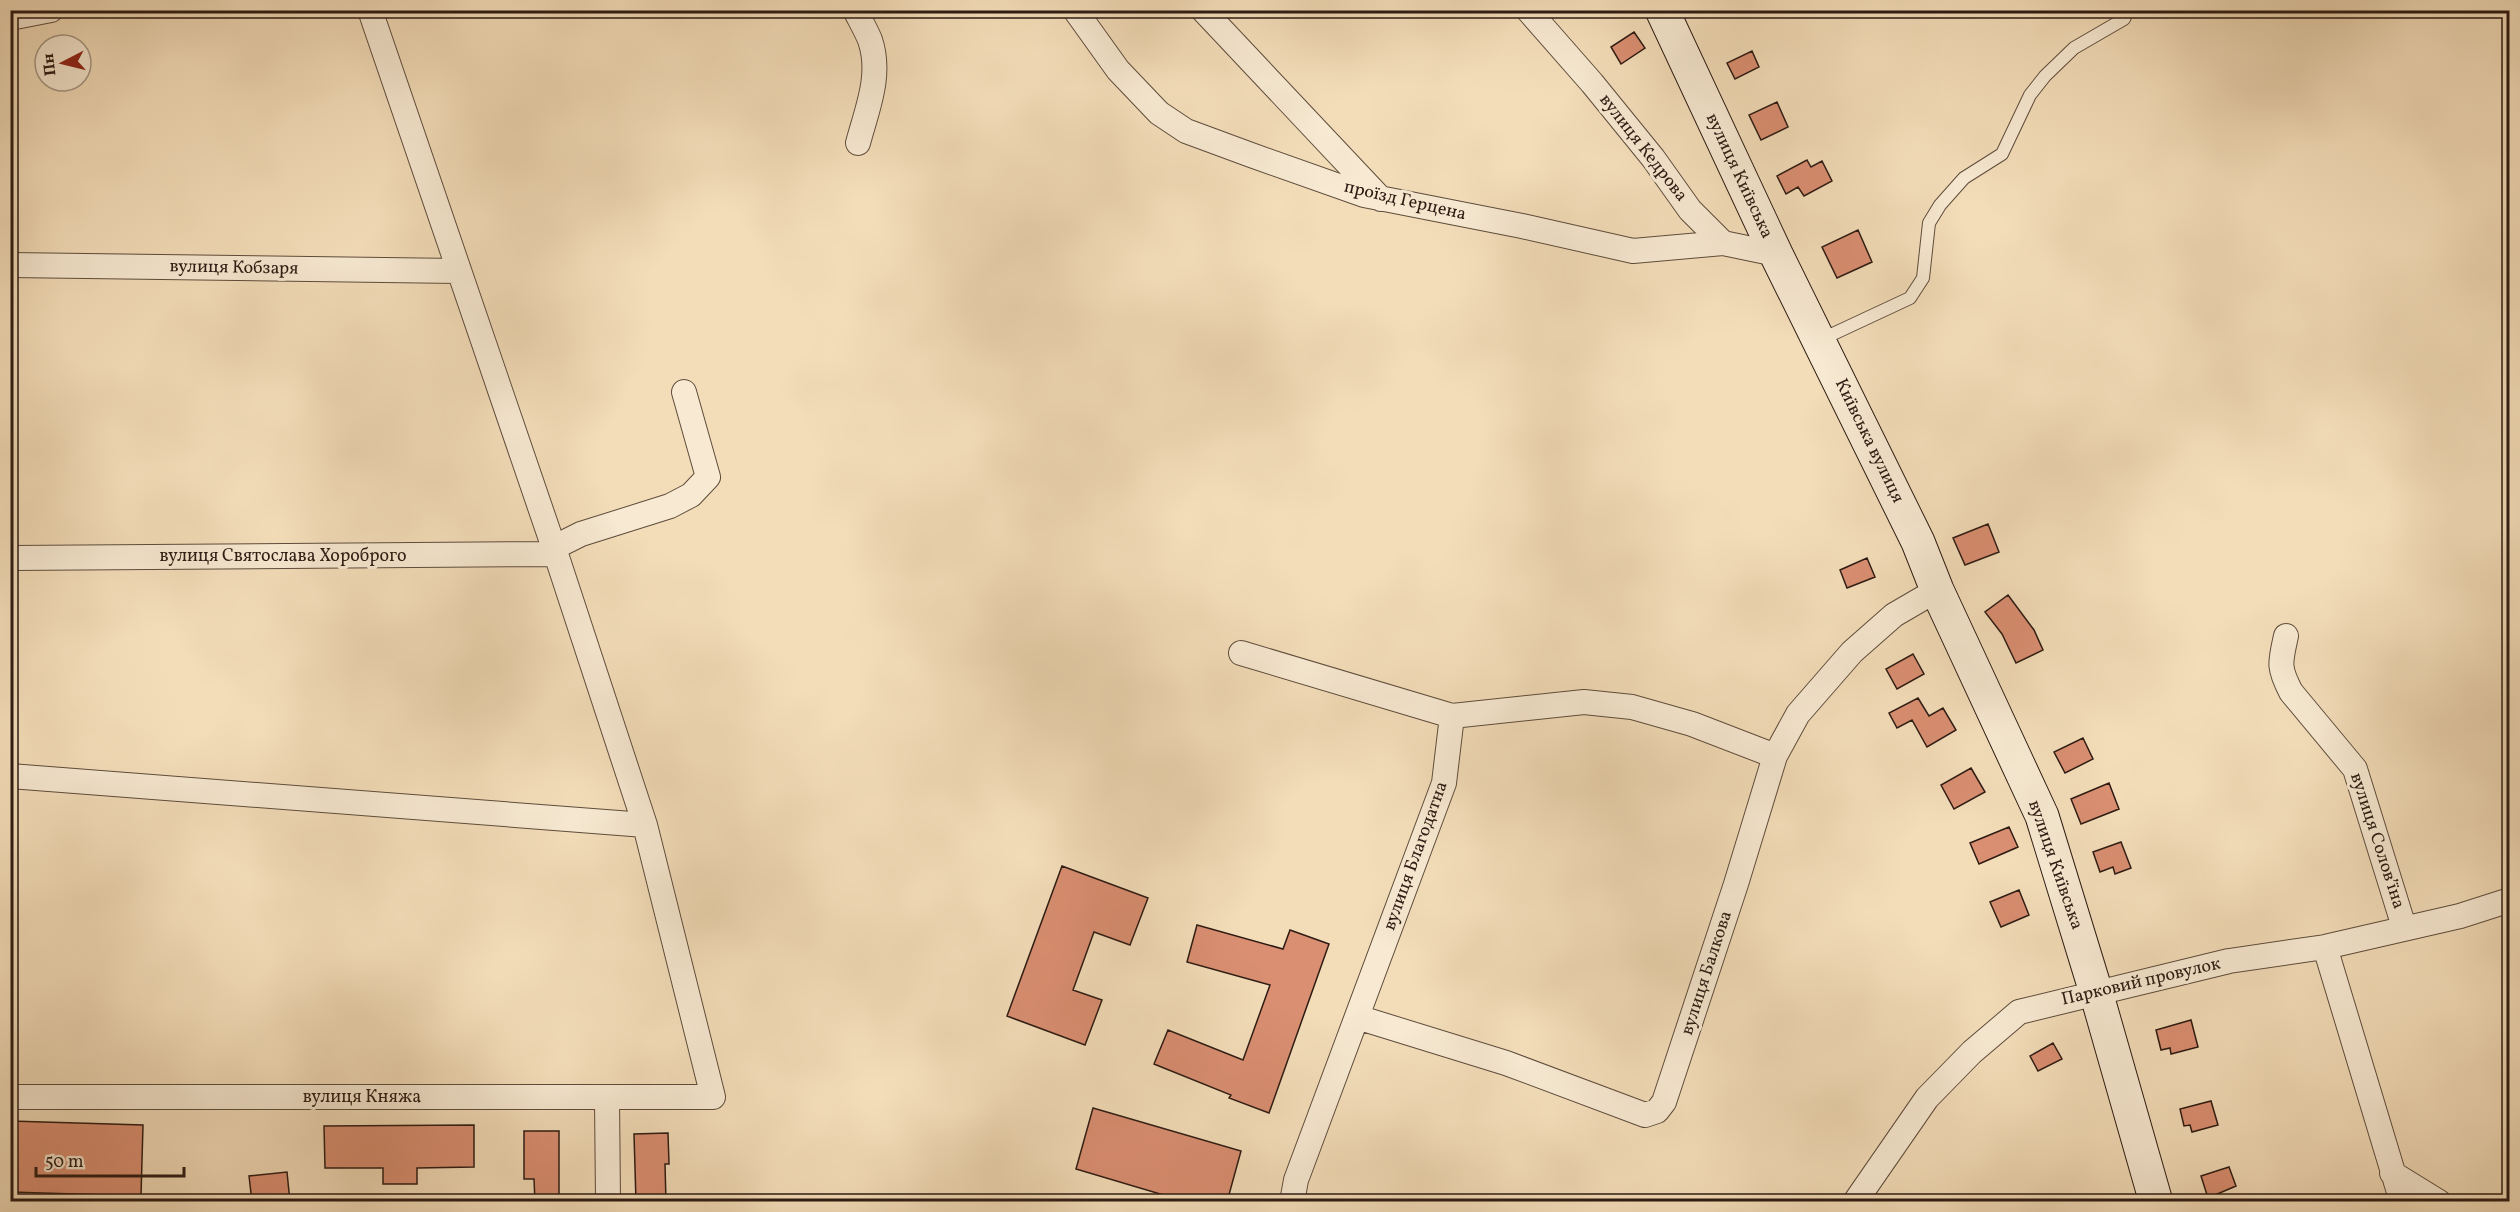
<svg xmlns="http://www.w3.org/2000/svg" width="2520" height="1212" viewBox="0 0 2520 1212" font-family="Vollkorn,serif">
  <rect width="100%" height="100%" fill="#f3ddb9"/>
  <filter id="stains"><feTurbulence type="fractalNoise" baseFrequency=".00333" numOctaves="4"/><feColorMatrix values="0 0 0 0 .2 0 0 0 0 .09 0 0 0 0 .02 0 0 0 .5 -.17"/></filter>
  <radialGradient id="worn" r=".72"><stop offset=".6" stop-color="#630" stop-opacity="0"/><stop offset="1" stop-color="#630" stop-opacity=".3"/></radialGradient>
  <path fill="#da8f72" stroke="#2d1b13" stroke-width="1.5" d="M1634,32L1645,48L1621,64L1611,47Z
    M1752,51L1759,67L1735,79L1727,63Z
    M1777,102L1788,127L1761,140L1749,115Z
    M1807,160L1811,167L1822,161L1832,181L1804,196L1798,187L1786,194L1777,176Z
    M1858,230L1872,262L1837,278L1822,247Z
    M1988,524L1999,552L1965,565L1953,538Z
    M1867,558L1875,577L1847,588L1840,570Z
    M2008,595L2034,630L2043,650L2016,663L2002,634L1985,612Z
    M1913,654L1924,674L1897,689L1886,669Z
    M1918,698L1929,716L1943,708L1956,730L1927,747L1912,720L1897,728L1889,713Z
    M2083,738L2093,759L2065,773L2054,752Z
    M1971,768L1985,792L1954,809L1941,785Z
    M2109,783L2119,809L2081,824L2071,799Z
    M2009,827L2018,847L1979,864L1970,843Z
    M2121,842L2131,868L2115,874L2113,867L2100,872L2093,852Z
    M1062,866L1148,898L1130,945L1094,932L1073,990L1102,1000L1085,1045L1007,1016Z
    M2019,890L2029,915L2001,927L1990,902Z
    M1197,925L1283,949L1290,930L1329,944L1269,1113L1229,1098L1231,1095L1154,1064L1168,1030L1243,1060L1270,985L1187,962Z
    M2191,1020L2198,1047L2171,1054L2170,1048L2161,1050L2156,1030Z
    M2053,1043L2062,1059L2038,1071L2030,1056Z
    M2211,1101L2218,1125L2192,1132L2190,1125L2184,1126L2180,1109Z
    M1093,1108L1241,1151L1227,1202H1187L1076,1169Z
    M10,1121L143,1125L141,1196L10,1192Z
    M474,1125V1167L417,1168V1184H383V1168H325L324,1126Z
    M524,1131H559V1202H535L534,1179H524Z
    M668,1133L669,1164H665L666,1202H636L634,1134Z
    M2229,1167L2236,1186L2208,1198L2201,1176Z
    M287,1172L290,1202H252L249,1176Z"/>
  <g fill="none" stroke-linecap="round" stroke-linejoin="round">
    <defs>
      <path id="lane" d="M1820,340L1910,298L1923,278L1929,223L1940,205L1964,178L2002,154L2030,95L2045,76L2074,48L2124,19L2128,10"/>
      <path id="street" d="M855,10C860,20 866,30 870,40C882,75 867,109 858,143
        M1075,10L1118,70L1159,113L1186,131L1251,155L1364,195L1522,226L1633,251L1723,243
        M1203,10L1381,199
        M1528,10L1592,83L1653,158L1690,210L1723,243L1776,254
        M10,18L51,10
        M10,265L458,271
        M553,548L581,534L670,506L691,495L708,477L684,392
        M10,558L556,554
        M2286,636C2280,663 2278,667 2291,692L2355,769L2404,927
        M1241,653L1452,716L1444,783L1296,1180L1292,1202
        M1452,716L1584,702L1632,707L1692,724L1775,756
        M10,776L645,825
        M2325,947L2402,1202
        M1357,1017L1506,1063L1645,1115L1657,1111L1664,1102L1736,884L1775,756L1798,714L1852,652L1894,615L1937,590
        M10,1097H713L645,825L556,554L370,10
        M607,1098L608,1202
        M2392,1173L2439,1202
        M1855,1202L1927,1098L1972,1052L2019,1012L2229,961L2325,947L2460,916L2510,900"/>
      <path id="secondary" d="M1662,10L1776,254L1918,542L1937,590L2042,816L2096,992L2156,1202"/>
    </defs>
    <use href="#lane" stroke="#5e4c3c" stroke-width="14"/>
    <use href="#street" stroke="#5e4c3c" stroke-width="26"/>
    <use href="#secondary" stroke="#2d1b13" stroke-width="35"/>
    <use href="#lane" stroke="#f7e9d2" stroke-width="12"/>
    <use href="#street" stroke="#f7e9d2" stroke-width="24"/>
    <use href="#secondary" stroke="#f7e9d2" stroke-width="33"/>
  </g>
  <g text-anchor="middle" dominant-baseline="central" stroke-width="6" stroke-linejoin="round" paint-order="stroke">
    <g font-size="18" fill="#2d1b13" stroke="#f7e9d2">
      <text transform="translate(1643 148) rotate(52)">вулиця Кедрова</text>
      <text transform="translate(1739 176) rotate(65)">вулиця Київська</text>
      <text transform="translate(1405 201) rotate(13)">проїзд Герцена</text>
      <text transform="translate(234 268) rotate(1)">вулиця Кобзаря</text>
      <text transform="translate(1869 441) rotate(64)">Київська вулиця</text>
      <text x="283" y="556">вулиця Святослава Хороброго</text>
      <text transform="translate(2377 841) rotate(72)">вулиця Соловʼїна</text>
      <text transform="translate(1416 856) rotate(-70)">вулиця Благодатна</text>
      <text transform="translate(2055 865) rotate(71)">вулиця Київська</text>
      <text transform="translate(1707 973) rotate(-72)">вулиця Балкова</text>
      <text transform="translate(2141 982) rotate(-13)">Парковий провулок</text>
      <text x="362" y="1097">вулиця Княжа</text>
    </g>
  </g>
  <rect width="2520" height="1212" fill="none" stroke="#f3ddb9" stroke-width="36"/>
  <rect x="12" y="12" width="2496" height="1188" fill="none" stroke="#2d1b13" stroke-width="3"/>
  <rect x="18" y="18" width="2484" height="1176" fill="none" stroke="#2d1b13" stroke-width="1.5"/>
  <g transform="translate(63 63) rotate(263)"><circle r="28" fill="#f7e9d2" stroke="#a69786" stroke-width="1.5"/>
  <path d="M0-4.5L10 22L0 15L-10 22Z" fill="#8f2418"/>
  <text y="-9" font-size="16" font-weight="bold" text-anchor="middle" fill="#2d1b13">Пн</text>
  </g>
  <path d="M36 1167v9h148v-9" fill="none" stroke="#2d1b13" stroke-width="3"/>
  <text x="45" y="1167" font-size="18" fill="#2d1b13" stroke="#f7e9d2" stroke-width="4.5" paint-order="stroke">50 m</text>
  <rect width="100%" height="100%" filter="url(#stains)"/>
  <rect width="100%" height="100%" fill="url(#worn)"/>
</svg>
